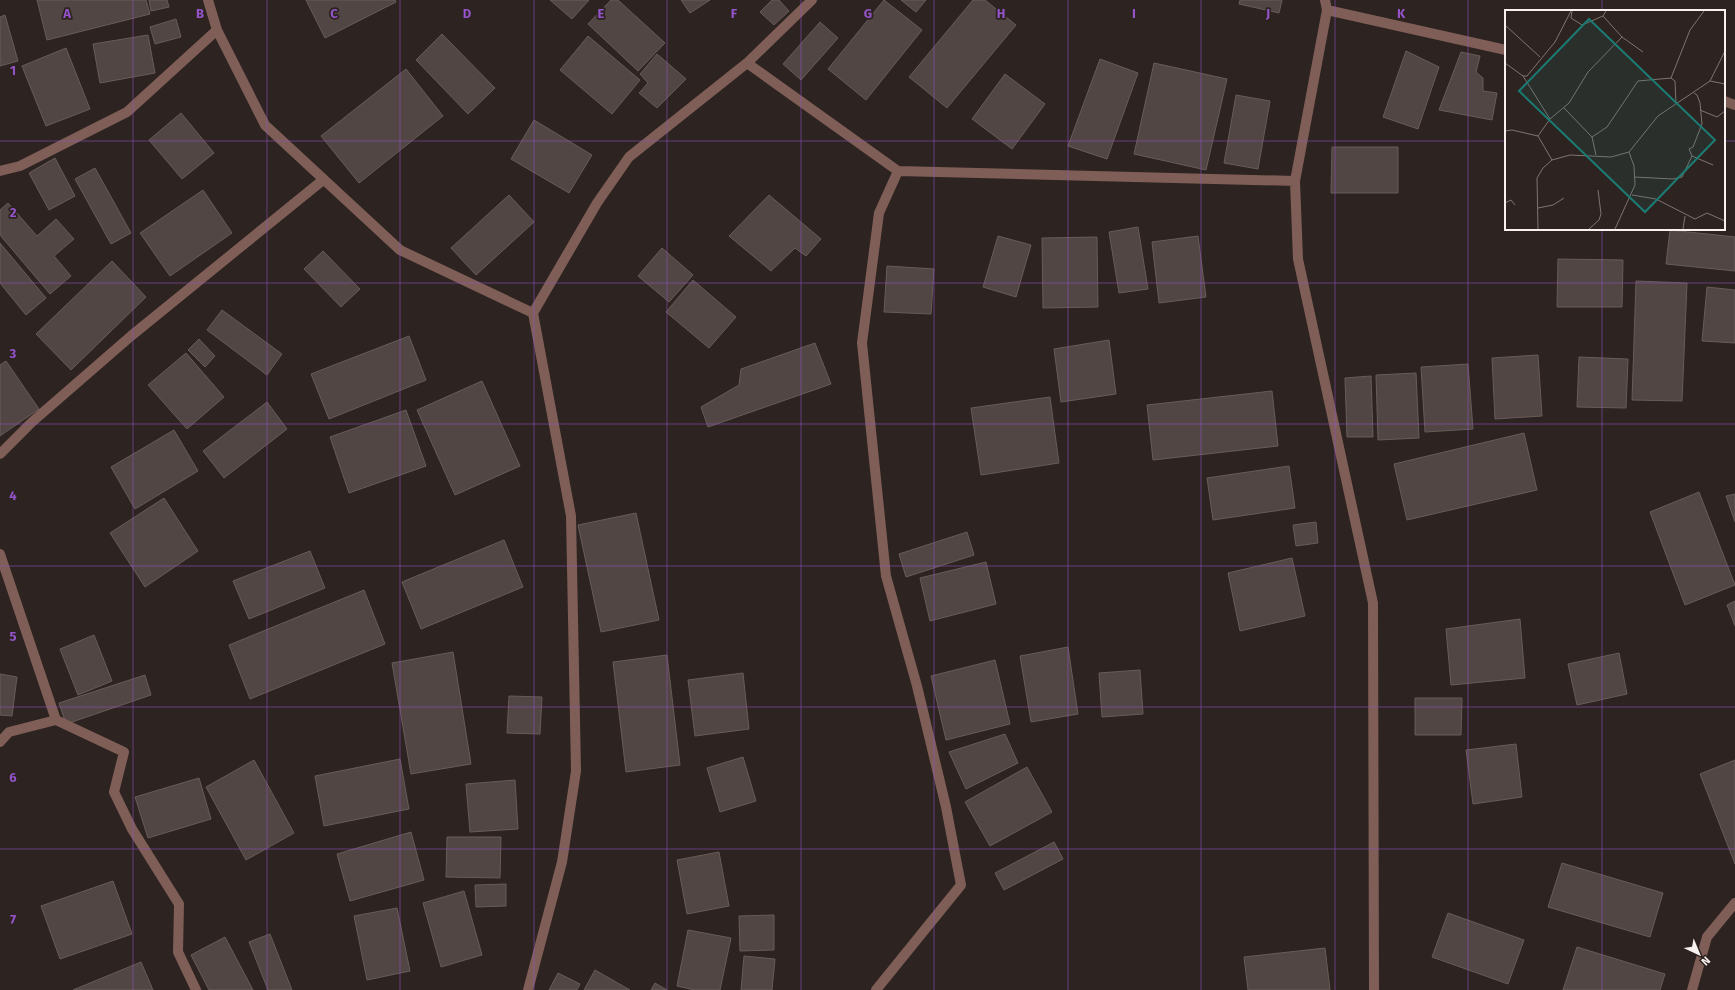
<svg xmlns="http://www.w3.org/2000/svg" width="1735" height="990" viewBox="0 0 1735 990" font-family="'Fira Sans',sans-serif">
  <rect width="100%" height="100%" fill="#2d2320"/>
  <path fill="#524644" stroke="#685c59" d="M37,0H146L150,14L47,40Z
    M149,0H167L169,7L151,11Z
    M306,0H395L396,2L325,38Z
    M550,0H589L572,19Z
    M611,0H618L665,43L638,71L588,24Z
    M681,0H710L690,13Z
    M772,0H779L789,11L774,25L760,12Z
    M884,0L922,30L866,100L828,69Z
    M901,0H926L916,12Z
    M973,0H985L1016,25L947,108L909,77Z
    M1240,0H1282L1279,13L1239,4Z
    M5,15L18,61L0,66V17Z
    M176,19L181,37L155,44L150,27Z
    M820,22L838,38L801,80L783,64Z
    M442,34L495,88L468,114L416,60Z
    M148,35L155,73L100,83L93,44Z
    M588,36L640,80L612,114L560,70Z
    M66,48L90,109L46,126L22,66Z
    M1406,51L1439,67L1418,129L1383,117Z
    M1461,52L1480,56L1476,72L1483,78V91L1497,93L1492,120L1439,110Z
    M657,54L686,79L657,108L639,93L648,83L640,74Z
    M1100,59L1138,73L1107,159L1068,146Z
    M1154,63L1227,79L1206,170L1134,154Z
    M406,69L443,116L359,183L321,136Z
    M1005,74L1045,104L1012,149L972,119Z
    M1236,95L1270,101L1258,169L1224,163Z
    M181,113L214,153L182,179L149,140Z
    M534,120L592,155L569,193L511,159Z
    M1332,147H1398V193H1331Z
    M55,158L75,196L49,210L29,173Z
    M95,168L131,233L111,244L75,179Z
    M203,190L232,233L170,276L140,233Z
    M509,195L534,222L476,275L451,248Z
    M769,195L821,239L806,256L795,248L771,271L729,236Z
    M8,203L37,236L56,219L74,239L54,256L71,276L50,294L0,235V210Z
    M1138,227L1148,289L1119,293L1109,232Z
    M1670,230L1735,237V271L1666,264Z
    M998,236L1031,245L1016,297L983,287Z
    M1198,236L1206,297L1159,303L1152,242Z
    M1097,237L1098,307L1043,308L1042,238Z
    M0,243L46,298L26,315L0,283Z
    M662,248L693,275L669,302L638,276Z
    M323,251L360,289L341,307L304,269Z
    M1558,259L1623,260L1622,307H1557Z
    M112,261L146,297L71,370L36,334Z
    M887,266L934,269L931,314L884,312Z
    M693,280L736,317L709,348L666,312Z
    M1636,281L1687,283L1682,401L1632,400Z
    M1707,287L1735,290V343L1702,341Z
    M222,310L282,354L267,375L207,330Z
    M409,336L426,380L329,419L311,374Z
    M199,339L215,356L205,367L188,350Z
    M1109,340L1116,394L1061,402L1054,349Z
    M815,343L831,384L708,427L701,407L739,385L741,369Z
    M186,353L224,397L187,429L148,385Z
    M1538,355L1542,416L1495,419L1492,358Z
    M1579,357L1628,359L1626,408L1577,407Z
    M6,361L39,409L0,436V365Z
    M1468,364L1473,429L1425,432L1421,367Z
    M1416,373L1419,438L1378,440L1376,375Z
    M1371,376L1373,437H1347L1345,378Z
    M482,381L520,466L455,495L417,410Z
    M1272,391L1278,446L1153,460L1147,405Z
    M1050,397L1059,463L981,475L971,408Z
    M267,402L287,429L224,478L203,451Z
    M406,410L426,466L349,493L330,437Z
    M174,430L198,471L135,509L111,467Z
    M1524,433L1537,490L1407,520L1394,464Z
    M1289,466L1295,508L1213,520L1207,478Z
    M1699,492L1735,585L1685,605L1650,512Z
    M1735,494V522L1726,496Z
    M164,498L198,551L145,587L110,533Z
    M636,513L659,620L601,632L578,525Z
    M1316,522L1318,543L1296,546L1293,525Z
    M967,532L974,555L906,577L899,554Z
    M504,540L523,587L421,629L402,582Z
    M310,551L325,588L249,619L233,581Z
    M1292,558L1305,616L1240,631L1228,573Z
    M986,562L996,604L930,621L920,578Z
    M364,590L385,644L250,699L229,645Z
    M1735,601V626L1727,605Z
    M1520,619L1525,678L1451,685L1446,629Z
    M94,635L112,681L78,695L60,649Z
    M1068,647L1078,714L1031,722L1020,656Z
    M453,652L471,764L411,774L392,663Z
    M1619,653L1627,694L1577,705L1568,664Z
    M667,655L680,765L626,772L613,662Z
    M995,660L1010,724L946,740L931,676Z
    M1140,670L1143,714L1102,717L1099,673Z
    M743,673L749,729L695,736L688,680Z
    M0,674L17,677L12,716L0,715Z
    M145,675L151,695L66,724L59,703Z
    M509,696L542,697L540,734L507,733Z
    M1415,698H1462L1461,735H1415Z
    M1005,734L1018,763L966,789L949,752Z
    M1516,744L1522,797L1473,804L1466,750Z
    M743,757L756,801L720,812L707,768Z
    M400,759L409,809L324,826L315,776Z
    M254,760L294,833L246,860L206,787Z
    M1735,760V864L1700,774Z
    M1027,767L1052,812L990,846L965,802Z
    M199,778L211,819L148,838L135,797Z
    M515,780L518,829L470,832L466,784Z
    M411,832L424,880L350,901L337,854Z
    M447,837H501L500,878L446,877Z
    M1054,842L1063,859L1004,890L995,873Z
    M719,852L729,906L687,914L677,860Z
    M1562,863L1663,893L1650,937L1548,907Z
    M113,881L132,934L60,959L41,906Z
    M506,884V906L476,907L475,885Z
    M464,891L482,955L441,967L423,903Z
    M397,908L410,971L367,980L354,916Z
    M1448,913L1524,940L1508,984L1432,957Z
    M774,915V950L740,951L739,916Z
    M688,930L731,938L720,990H695L677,986Z
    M270,934L292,990H268L249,942Z
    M225,937L253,990H209L191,955Z
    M1577,947L1665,974L1660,990H1563Z
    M1325,948L1330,990H1248L1244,957Z
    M744,956L775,959L772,990H741Z
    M141,962L153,990H73Z
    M595,970L630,990H584Z
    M558,973L580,984L577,990H549Z
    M655,983L667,990H651Z"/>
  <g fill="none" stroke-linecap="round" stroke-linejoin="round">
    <path stroke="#7f5e57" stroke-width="10" d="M208,0L217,30L265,125L400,250L533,313
      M1325,0L1327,10L1295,181L1298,259L1373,603L1374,990
      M1327,10L1506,50
      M747,63L898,171L1295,181
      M1724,101L1735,105
      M0,171L20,166L127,112L217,30
      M0,454L32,422L131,336L323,180
      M0,554L56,720L124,752L114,792L132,829L179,904L178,952L196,990
      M0,742L9,732L56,720
      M528,990L562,862L576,771L571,516L533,313L597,203L629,157L747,63L812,0
      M876,990L961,885L946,807L917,686L886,576L862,343L879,213L898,171
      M1692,990L1707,937L1735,903"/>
  </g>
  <path fill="none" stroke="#9453c9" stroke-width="1" stroke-opacity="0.55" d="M133,0V990M267,0V990M400,0V990M534,0V990M667,0V990M801,0V990M934,0V990M1068,0V990M1201,0V990M1335,0V990M1468,0V990M1602,0V11M0,141H1506M1724,141H1735M1602,229V990M0,283H1735M0,424H1735M0,566H1735M0,707H1735M0,849H1735"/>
  <g transform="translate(1505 10)">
    <rect width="220" height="220" fill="#2d2320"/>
    <path fill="none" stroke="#7e7573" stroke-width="1" d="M67,1L66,8L77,15L98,6L101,1M98,6L117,27L138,42M0,15L35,47M0,53L18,66L45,109M18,66H22L50,32L66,1M205,71L220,74M171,94L170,71L166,68L185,20L199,1M59,98L87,127L91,145M195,100L212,107L220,101M0,121L7,120L33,126L47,150M33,126L45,109L64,93L83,62L117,27M87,127L102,117L133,71L166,68M187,146L208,155M129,167L168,169L177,167L187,146L184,139L188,137L197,114L195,93L192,85L189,83M127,185L151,189L190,209L202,203L220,211M0,193L6,190L10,195M33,198L48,195L59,188M33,219L32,168L38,158L47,150L65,145L106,147L124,142L153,106L205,71L220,41M84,219L94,210L96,204L93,180M110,219L130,175L129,156L124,142M178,219L180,206"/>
    <path fill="#1b7c74" fill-opacity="0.15" stroke="#1b7c74" stroke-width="2" d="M84,9L210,130L140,202L14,81Z"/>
    <rect width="220" height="220" fill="none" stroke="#f8f1ef" stroke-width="2"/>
  </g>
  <g font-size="13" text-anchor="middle" font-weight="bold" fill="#9453c9" stroke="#2d2320" stroke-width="3.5" stroke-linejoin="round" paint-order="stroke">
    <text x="67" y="18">A</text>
    <text x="200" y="18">B</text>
    <text x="334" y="18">C</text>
    <text x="467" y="18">D</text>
    <text x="601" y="18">E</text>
    <text x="734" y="18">F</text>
    <text x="868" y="18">G</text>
    <text x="1001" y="18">H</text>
    <text x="1134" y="18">I</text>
    <text x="1268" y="18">J</text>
    <text x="1401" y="18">K</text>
    <text x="13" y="75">1</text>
    <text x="13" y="217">2</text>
    <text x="13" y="358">3</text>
    <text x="13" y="500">4</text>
    <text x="13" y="641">5</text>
    <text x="13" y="782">6</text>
    <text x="13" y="924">7</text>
  </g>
  <g transform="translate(1699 954) rotate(136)" stroke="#2d2320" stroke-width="3" paint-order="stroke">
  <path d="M0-3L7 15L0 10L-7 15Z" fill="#f8f1ef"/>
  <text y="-6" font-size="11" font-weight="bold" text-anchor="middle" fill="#f8f1ef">N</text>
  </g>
</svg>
